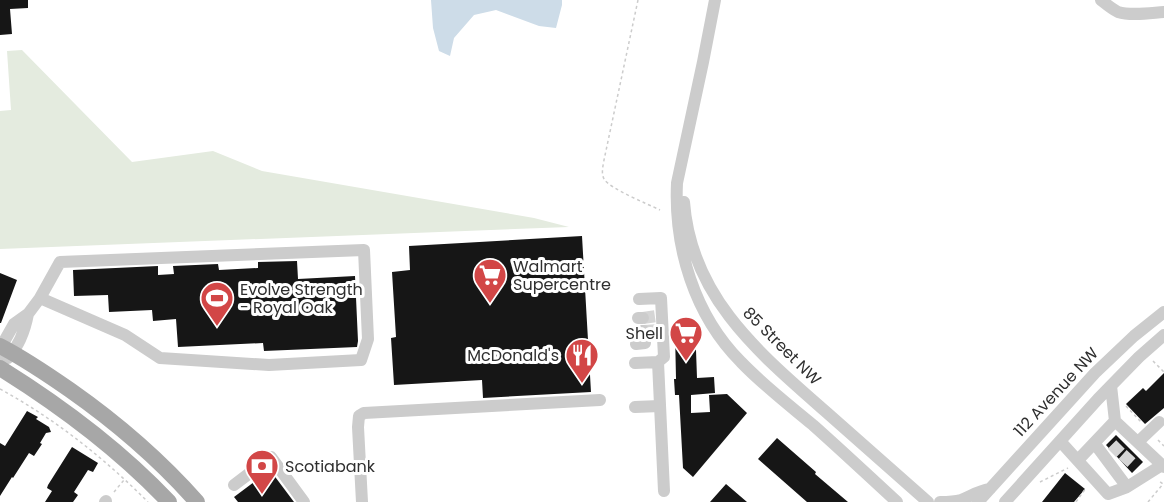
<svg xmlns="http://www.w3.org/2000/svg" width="1164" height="502" viewBox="0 0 1164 502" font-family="Poppins,sans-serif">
  <rect width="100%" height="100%" fill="#fff"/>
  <path fill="#e4ebdf" d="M22,50L132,162L213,151L262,171L534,218L569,227L0,249V111L11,110L7,51Z"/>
  <path fill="#cddce8" d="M431,0H562V5L556,28L539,26L496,10L474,15L454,38L450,56L439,51L433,28Z"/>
  <path fill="#161616" d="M0,0H28V8L10,9L12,34L0,35Z
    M582,236L591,392L483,398L482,380L394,385L391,338L396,337L392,272L410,270L409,246Z
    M297,261L298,279L355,276L358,341L357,347L264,351L263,343L178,347L176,319L153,321L152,310L109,312L108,295L74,296L73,270L158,266V275L174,274L173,266L218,264L219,270L258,268V262Z
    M0,273L17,280L1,323H0Z
    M675,332H684L696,350L697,378L714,377L715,393L691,395V413L710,412L709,395L727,394L747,413L693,477L683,468L679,395H675L674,379H676Z
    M1164,373V408L1145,424L1126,404L1143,388L1146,391Z
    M27,411L38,417L36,419L49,427L51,432L46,433L40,443L42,444L34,456L29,453L13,478L12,477L0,496V443L5,446Z
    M1116,435L1143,462L1132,473L1106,445Z
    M777,438L816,472L815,474L848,502H807L758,459Z
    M72,447L98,463L93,472L88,470L74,492L78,495L73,502H45L52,491L47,488L48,485Z
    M270,470L294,502H238L234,497Z
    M1065,473L1085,489L1074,502H1042Z
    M726,484L747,502H710Z"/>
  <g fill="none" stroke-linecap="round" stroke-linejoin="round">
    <path stroke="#d5d5d5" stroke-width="12" stroke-dasharray="12 6" stroke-linecap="butt" d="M643,318L657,316
      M644,331L658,330
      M1112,453L1123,442
      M1123,463L1133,452"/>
    <path stroke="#ccc" stroke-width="1.5" stroke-dasharray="3 3" stroke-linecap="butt" d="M638,0L604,160C603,166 601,173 604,179C610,189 648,204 660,210
      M1153,361L1164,372
      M0,389C55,419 104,458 148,502
      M1126,406L1141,422
      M1158,440L1164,446
      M1040,482L1068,468
      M114,492L124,480
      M1076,502L1086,488
      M1148,502L1163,484L1159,481"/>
    <path stroke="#ccc" stroke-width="12" d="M715,0L703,62L677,183C674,247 694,315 741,362C763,385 789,405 813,425C841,450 869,476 897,502
      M1101,0C1106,4 1112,9 1118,12C1131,16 1150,13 1164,12
      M684,202C691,297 759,353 825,411C860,442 894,472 928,502
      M639,299L661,298L664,357L658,362
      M638,318H643
      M637,331H644
      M636,344L645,343
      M0,356L1,347L14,324L28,314L40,298L125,335L160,358L269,365L361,360L368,339L364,250L60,262L40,298
      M8,358C19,346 25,330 28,314
      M635,363L658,362L664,491
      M1111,386L1115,421L1164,467
      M635,407L660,406
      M1060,441L1108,494L1127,487L1162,465
      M1138,442L1159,422
      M1095,444L1127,487
      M1078,460L1115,421
      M234,485L271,457L304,502
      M105,502L106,501
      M362,502L358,427L359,416L364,413L600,400
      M940,502C947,502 954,502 961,500C971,496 978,491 990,489
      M978,502L1095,373L1134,336L1164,312
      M1005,502L1098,399L1139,357L1164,335"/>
    <path stroke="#a7a7a7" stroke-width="16" d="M0,346C25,359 47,374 70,390C117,423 159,459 197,502
      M0,368C61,406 119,449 169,502"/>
  </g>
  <defs>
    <symbol id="supermarket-pin" viewBox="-11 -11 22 30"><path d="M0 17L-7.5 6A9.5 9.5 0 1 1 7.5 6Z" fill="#d24646" stroke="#fff"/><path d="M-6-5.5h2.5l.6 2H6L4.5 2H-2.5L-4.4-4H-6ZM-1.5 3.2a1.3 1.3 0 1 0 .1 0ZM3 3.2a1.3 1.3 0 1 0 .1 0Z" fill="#fff"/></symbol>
    <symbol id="stadium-pin" viewBox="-11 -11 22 30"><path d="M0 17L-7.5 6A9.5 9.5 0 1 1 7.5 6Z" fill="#d24646" stroke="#fff"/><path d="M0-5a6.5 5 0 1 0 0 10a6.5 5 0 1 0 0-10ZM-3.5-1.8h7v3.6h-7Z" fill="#fff"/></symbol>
    <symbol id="restaurant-pin" viewBox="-11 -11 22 30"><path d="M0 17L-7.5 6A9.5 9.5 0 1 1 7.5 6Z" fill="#d24646" stroke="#fff"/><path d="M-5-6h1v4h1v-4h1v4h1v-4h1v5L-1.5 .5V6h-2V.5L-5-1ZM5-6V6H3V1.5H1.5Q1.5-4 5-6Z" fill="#fff"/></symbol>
    <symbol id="bank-pin" viewBox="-11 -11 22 30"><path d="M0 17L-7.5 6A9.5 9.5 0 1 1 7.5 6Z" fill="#d24646" stroke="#fff"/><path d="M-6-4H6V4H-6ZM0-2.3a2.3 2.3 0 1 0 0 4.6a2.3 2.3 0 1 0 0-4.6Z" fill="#fff"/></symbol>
  </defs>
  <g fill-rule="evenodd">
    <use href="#supermarket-pin" x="471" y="256" width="38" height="52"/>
    <use href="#stadium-pin" x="198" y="279" width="38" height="52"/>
    <use href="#supermarket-pin" x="667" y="314" width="38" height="52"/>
    <use href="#restaurant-pin" x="563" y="336" width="38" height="52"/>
    <use href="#bank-pin" x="243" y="447" width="38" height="52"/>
  </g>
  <g text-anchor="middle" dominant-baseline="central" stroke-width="6" stroke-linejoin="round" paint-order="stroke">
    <g font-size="16" fill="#2f2f2f" stroke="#fff" text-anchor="start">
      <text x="513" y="266">Walmart<tspan x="513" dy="18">Supercentre</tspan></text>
      <text x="240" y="289">Evolve Strength<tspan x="240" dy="18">- Royal Oak</tspan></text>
      <text x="663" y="333" text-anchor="end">Shell</text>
      <text x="559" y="355" text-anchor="end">McDonald's</text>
      <text x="285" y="466">Scotiabank</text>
    </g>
    <g font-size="16" fill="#2f2f2f" stroke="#fff">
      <text transform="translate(782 346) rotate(45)">85 Street NW</text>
      <text transform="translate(1056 392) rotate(-47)">112 Avenue NW</text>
    </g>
  </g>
</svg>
